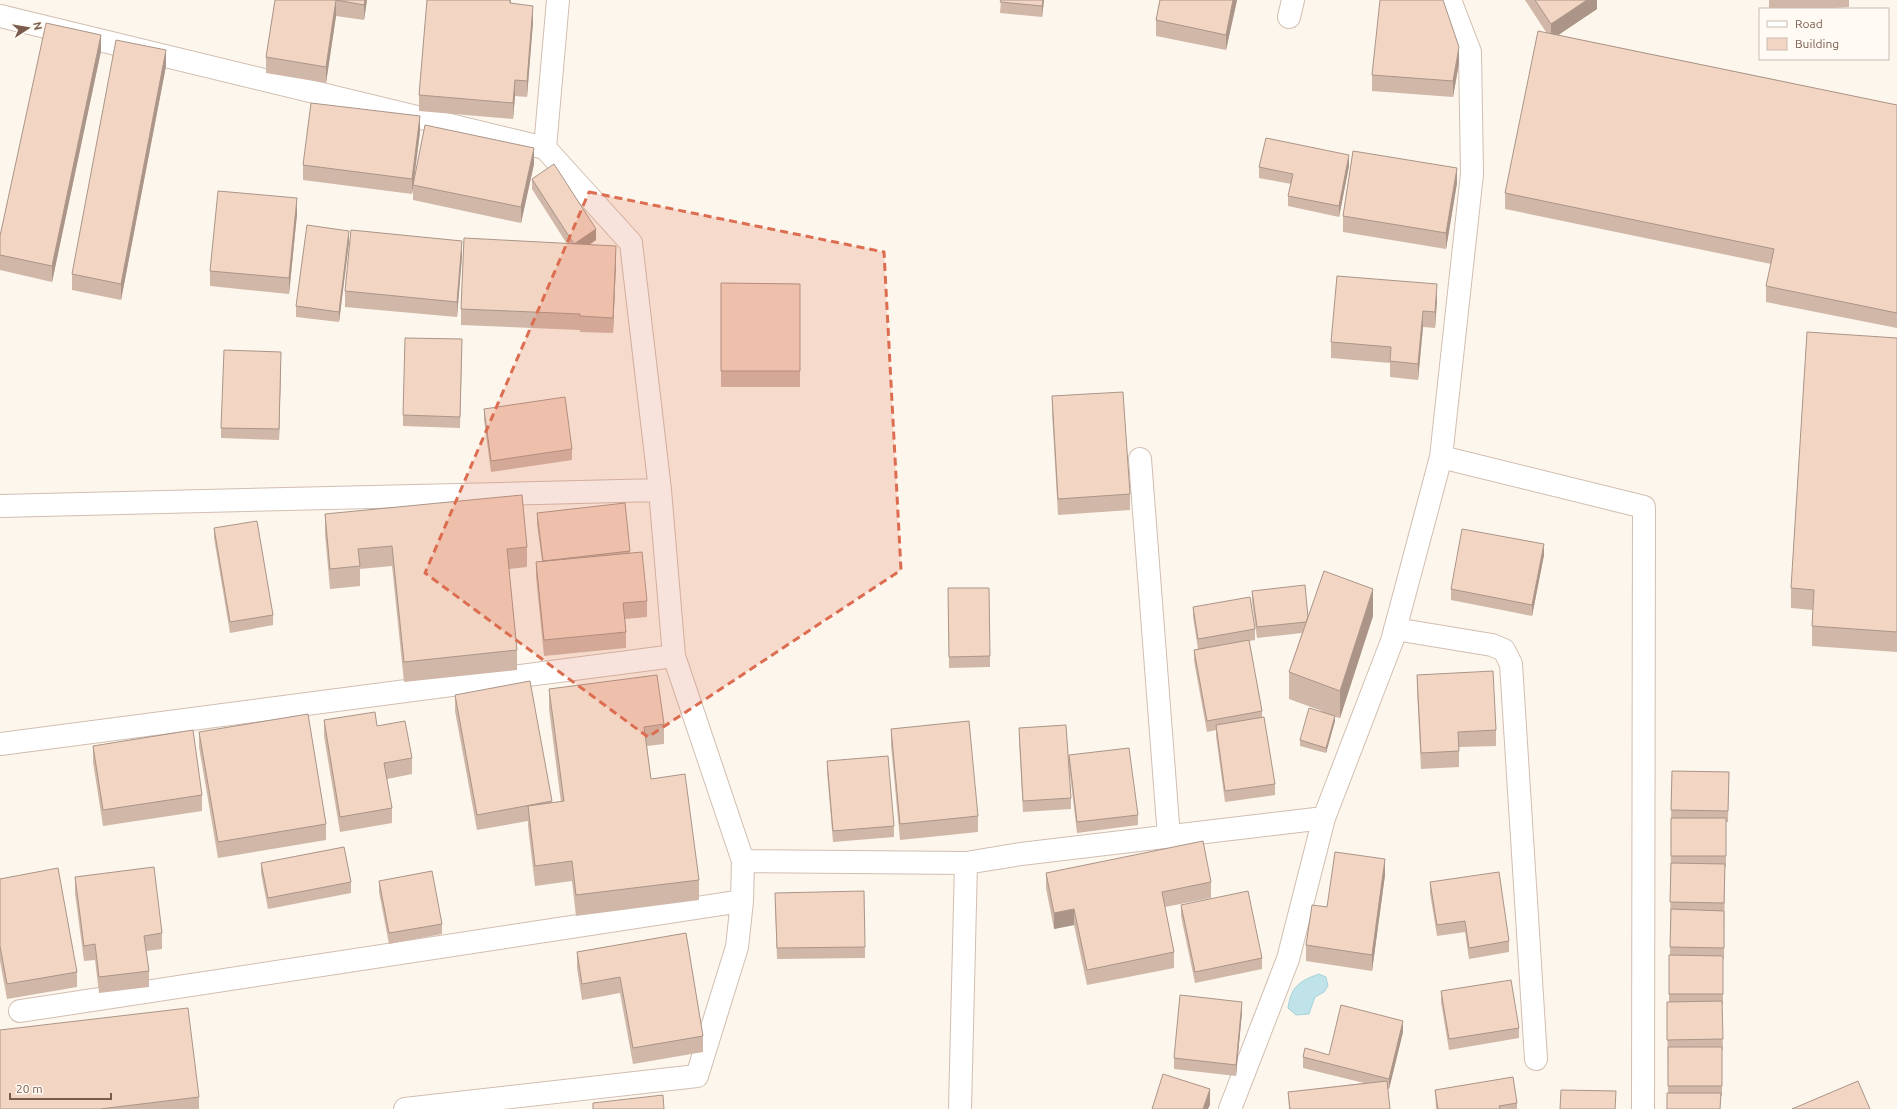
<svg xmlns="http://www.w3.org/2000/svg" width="1897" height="1109" viewBox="0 0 1897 1109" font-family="Ubuntu,sans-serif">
  <rect width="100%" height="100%" fill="#fdf6ec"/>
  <path fill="#bfe3e8" stroke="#a5d3da" d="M1319,974L1326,977L1328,986L1324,992L1315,997L1309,1014L1296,1015L1288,1008C1291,987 1299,981 1319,974Z"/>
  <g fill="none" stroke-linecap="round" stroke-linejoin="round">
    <defs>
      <path id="minor" d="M0,16L545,148
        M1289,17L1293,0
        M1441,457L1644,507L1643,1109
        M1140,459L1169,837
        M0,506L660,490
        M1395,629L1492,645L1504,650L1511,664L1536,1059
        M0,744L674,656
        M743,861L966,863L1021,854L1324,818
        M20,1011L742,901
        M405,1109L697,1076L737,947L742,901L743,861L674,656L660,490L631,243L545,148L558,0
        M960,1109L966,863
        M1230,1109L1288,959L1324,818L1392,641L1441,457L1472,174L1470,52L1450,0"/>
    </defs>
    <use href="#minor" stroke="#d1beb0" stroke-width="24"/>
    <use href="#minor" stroke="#fff" stroke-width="22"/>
  </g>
  <path fill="#d1b7a8" d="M275,0H367L364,20L336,16L326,83L266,73V57Z
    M427,0H511V4L533,22L527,97L515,96L513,119L419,111V95Z
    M1001,0H1044L1042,17L1000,13Z
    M1160,0H1237L1226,50L1156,36V20Z
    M1525,0H1597V9L1558,35L1897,105V328L1766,302V286L1771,264L1505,209V193L1546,32Z
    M1769,0H1849V7L1821,9H1769Z
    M101,51L52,282L0,270V236Z
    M1459,63L1453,97L1372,91V75Z
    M166,66L121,300L72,290V274Z
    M420,132L414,180L534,164L521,223L413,200V188L412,194L303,180V165Z
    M1349,166L1339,217L1288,206V196L1291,184L1259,178V167Z
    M532,179L596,240L589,245L616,262L613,333L580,332V330L461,325V309L567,244L532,189Z
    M1457,183L1446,249L1343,232V216Z
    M297,214L289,294L210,286V271Z
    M349,242L339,322L296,317V306Z
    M462,256L457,317L345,307V291Z
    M721,283L800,284V387H721Z
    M1437,300L1435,328L1423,327L1418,380L1390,377V363L1331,358V342Z
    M1897,338V652L1812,646V626L1813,610L1791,608V588Z
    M462,350L460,428L403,426V415Z
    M281,363L279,440L221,438V428Z
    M1052,396L1130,494V510L1058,515L1052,412Z
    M484,409L572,449V460L491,472L484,420Z
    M537,513L630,551V553L647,601V617L625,619L626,632V648L544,656L536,577V562L542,561L537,524Z
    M325,514L527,547V567L509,569L517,650V670L404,682L392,566L360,569V586L330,589L325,534Z
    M214,528L273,615V625L230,633L214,538Z
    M1544,555L1532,616L1451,600V589Z
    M948,588L990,656V667L949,668Z
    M1252,591L1308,617L1373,616L1340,718L1335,717V721L1326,753L1300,746V740L1322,711L1289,699V672L1302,633L1257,638L1252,602Z
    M1193,607L1255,629V640L1249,641L1262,711V718L1275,784V795L1225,802L1216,736V730L1207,732L1194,661V650L1198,649L1193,617Z
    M1417,675L1496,730V746L1459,747V767L1421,769L1417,690Z
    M549,689L664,724V744L647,746L651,779L699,880V900L576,916L572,881L535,886L528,826V821L477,830L455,711V695L552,801V803L561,802L549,709Z
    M324,720L377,726L412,758V774L387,779L392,808V823L340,832L324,736Z
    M1019,728L1071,798V809L1023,812L1019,739Z
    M891,729L978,816V832L900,840L891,745Z
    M199,732L326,824V840L218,858L199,747Z
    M93,746L202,795V811L103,826L93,762Z
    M1069,755L1138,815V825L1077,833L1069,766Z
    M827,761L894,826V837L833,842L827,772Z
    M1672,771L1729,772L1728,822H1726V867H1725L1724,959H1723V1005H1722L1723,1050H1722V1096L1668,1093L1667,1002H1669V955H1670L1671,818Z
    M261,863L351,882V893L268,909L261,873Z
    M1046,873L1211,882V898L1165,907L1174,952V968L1087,985L1074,925L1054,929L1046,888Z
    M1385,875L1372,971L1306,961V945L1327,907Z
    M75,877L162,933V949L146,951L149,971V987L99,993L95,960L84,961L75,893Z
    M0,879L77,972V987L7,999L0,961Z
    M379,881L442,924V934L389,944L379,892Z
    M1430,882L1509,941V952L1469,959L1465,932L1437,936L1430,893Z
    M775,904L865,947V958L777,959Z
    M1181,905L1262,958V969L1195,983L1181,916Z
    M686,933L703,1036V1052L633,1064L620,993L582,1000L577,968V952Z
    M1441,991L1519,1028V1038L1449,1050L1441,1002Z
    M1242,1012L1236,1076L1174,1069V1058Z
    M1403,1032L1389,1089H1388L1390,1109H1289L1288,1092L1364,1083L1303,1068V1057L1329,1055Z
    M1435,1090L1517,1103V1109H1436Z
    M199,1097V1109H0Z"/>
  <path fill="#aa9588" d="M336,0V16L326,83V67Z
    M365,0H367L364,20V5Z
    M1043,0H1044L1042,17V6Z
    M1233,0H1237L1226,50V35Z
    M1587,0H1597V9L1551,40V24Z
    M533,6V22L527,97V81Z
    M101,35V51L52,282V266Z
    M1459,47V63L1453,97V81Z
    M166,50V66L121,300V284Z
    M515,80V96L513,119V103Z
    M420,116V132L412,194V179Z
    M534,148V164L521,223V207Z
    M1349,155V166L1339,217V206Z
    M1457,168V183L1446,249V233Z
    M297,198V214L289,294V278Z
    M596,229V240L574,255V244Z
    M349,231V242L339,322V312Z
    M462,241V256L457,317V302Z
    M616,246V262L613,333V318Z
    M1437,284V300L1435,328V312Z
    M1423,311V327L1418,380V364Z
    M281,352V363L279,440V429Z
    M1544,544V555L1532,616V605Z
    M1373,589V616L1340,718V691Z
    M1335,716V721L1326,753V748Z
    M1385,859V875L1372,971V955Z
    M1074,909V925L1054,929V913Z
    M1242,1002V1012L1236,1076V1065Z
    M1403,1021V1032L1389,1089V1079Z
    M1210,1089V1105L1208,1109H1203Z"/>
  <path fill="#f3d5c3" stroke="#aa9588" d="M275,0H365L364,5L336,0L326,67L266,57Z
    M427,0H510V3L533,6L527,81L515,80L513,103L419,95Z
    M1001,0H1043L1042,6L1000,2Z
    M1160,0H1233L1226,35L1156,20Z
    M1380,0H1443L1459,47L1453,81L1372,75Z
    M1535,0H1587L1551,24Z
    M46,23L101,35L52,266L0,255V236Z
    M1538,31L1897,105V313L1766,286L1774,249L1505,193Z
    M116,40L166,50L121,284L72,274Z
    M311,103L420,116L412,179L303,165Z
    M425,125L534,148L521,207L413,185Z
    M1266,138L1349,155L1339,206L1288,196L1293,174L1259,167Z
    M1353,151L1457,168L1446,233L1343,216Z
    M554,164L596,229L574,244L532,179Z
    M218,191L297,198L289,278L210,271Z
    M307,225L349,231L339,312L296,306Z
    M351,230L462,241L457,302L345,291Z
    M464,238L616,246L613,318L580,316V314L461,309Z
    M1337,276L1437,284L1435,312L1423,311L1418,364L1390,361L1391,347L1331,342Z
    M721,283L800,284V371H721Z
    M1807,332L1897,338V632L1812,626L1814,590L1791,588Z
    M405,338L462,339L460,417L403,415Z
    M224,350L281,352L279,429L221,428Z
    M1123,392L1130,494L1058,499L1052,396Z
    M565,397L572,449L491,461L484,409Z
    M522,495L527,547L507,549L517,650L404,662L392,546L358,549L360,566L330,569L325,514Z
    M625,503L630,551L543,561L537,513Z
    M257,521L273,615L230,622L214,528Z
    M1462,529L1544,544L1532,605L1451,589Z
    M642,552L647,601L623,603L626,632L544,640L536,562Z
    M1324,571L1373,589L1340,691L1289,672Z
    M1305,585L1308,617L1306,622L1257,627L1252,591Z
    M948,588H989L990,656L949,657Z
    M1250,597L1255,629L1198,639L1193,607Z
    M1249,640L1262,711L1207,721L1194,650Z
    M1493,671L1496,730L1458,732L1459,751L1421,753L1417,675Z
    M657,675L664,724L644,727L651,779L685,774L699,880L576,895L572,861L535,866L528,806L564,801L549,689Z
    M530,681L552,801L477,815L455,695Z
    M1309,708L1335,716L1326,748L1300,740Z
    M375,712L377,726L405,721L412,758L384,763L392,808L340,817L324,720Z
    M308,714L326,824L218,842L199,732Z
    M1264,717L1275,784L1225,791L1216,725Z
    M969,721L978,816L900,824L891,729Z
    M1066,725L1071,798L1023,801L1019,728Z
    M193,730L202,795L103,810L93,746Z
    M1129,748L1138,815L1077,822L1069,755Z
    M888,756L894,826L833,831L827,761Z
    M1672,771L1729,772L1728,811L1671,810Z
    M1671,818H1726V856H1671Z
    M1203,841L1211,882L1162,892L1174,952L1087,970L1074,909L1054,913L1046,873Z
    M344,847L351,882L268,898L261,863Z
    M1335,852L1385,859L1372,955L1306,945L1312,905L1327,907Z
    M1671,863L1725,864L1724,903L1670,902Z
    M154,867L162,933L144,936L149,971L99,977L95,944L84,946L75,877Z
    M58,868L77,972L7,984L0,946V879Z
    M432,871L442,924L389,933L379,881Z
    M1499,872L1509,941L1469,948L1465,921L1437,925L1430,882Z
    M864,891L865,947L777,948L775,893Z
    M1248,891L1262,958L1195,972L1181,905Z
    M1671,909L1724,911V948L1670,947Z
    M686,933L703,1036L633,1048L620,977L582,984L577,952Z
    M1669,955L1723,956V994H1669Z
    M1511,980L1519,1028L1449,1039L1441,991Z
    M1180,995L1242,1002L1236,1065L1174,1058Z
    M1722,1001L1723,1039L1667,1040V1002Z
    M1341,1005L1403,1021L1389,1079L1303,1057L1305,1048L1329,1055Z
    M188,1008L199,1097L100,1109H0V1030Z
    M1668,1047H1722V1086H1668Z
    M1163,1074L1210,1089L1203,1109H1152Z
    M1513,1077L1517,1103L1499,1106L1500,1109H1438L1435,1090Z
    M1387,1081L1390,1109H1290L1288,1092Z
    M1858,1081L1870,1109H1792Z
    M1561,1090L1616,1091L1615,1109H1560Z
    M1667,1093H1721L1720,1109H1667Z
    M663,1095L664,1109H593V1103Z"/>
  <path fill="#dc6d51" fill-opacity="0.2" stroke="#dc6d51" stroke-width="3" stroke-dasharray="8 5" stroke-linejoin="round" d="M589,192L884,252L901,570L648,737L425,573Z"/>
  <rect x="1759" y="8" width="130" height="52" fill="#fffaf3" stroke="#cabbb1"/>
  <rect x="1767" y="21" width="20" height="6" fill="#ffffff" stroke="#cabbb1"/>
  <text x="1795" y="28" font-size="12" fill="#7a5c4d">Road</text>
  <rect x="1767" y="38" width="20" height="12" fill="#f3d5c3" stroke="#cabbb1"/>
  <text x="1795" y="48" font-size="12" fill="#7a5c4d">Building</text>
  <g transform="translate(28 28) rotate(78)" stroke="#fffaf3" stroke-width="3" paint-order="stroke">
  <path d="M0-3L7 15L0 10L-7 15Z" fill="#7a5c4d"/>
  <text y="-6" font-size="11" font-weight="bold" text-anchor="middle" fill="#7a5c4d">N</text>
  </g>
  <path d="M10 1093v6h101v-6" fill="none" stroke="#7a5c4d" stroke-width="2"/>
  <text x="16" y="1093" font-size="12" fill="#7a5c4d" stroke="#fffaf3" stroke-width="3" paint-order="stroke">20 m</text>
</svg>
